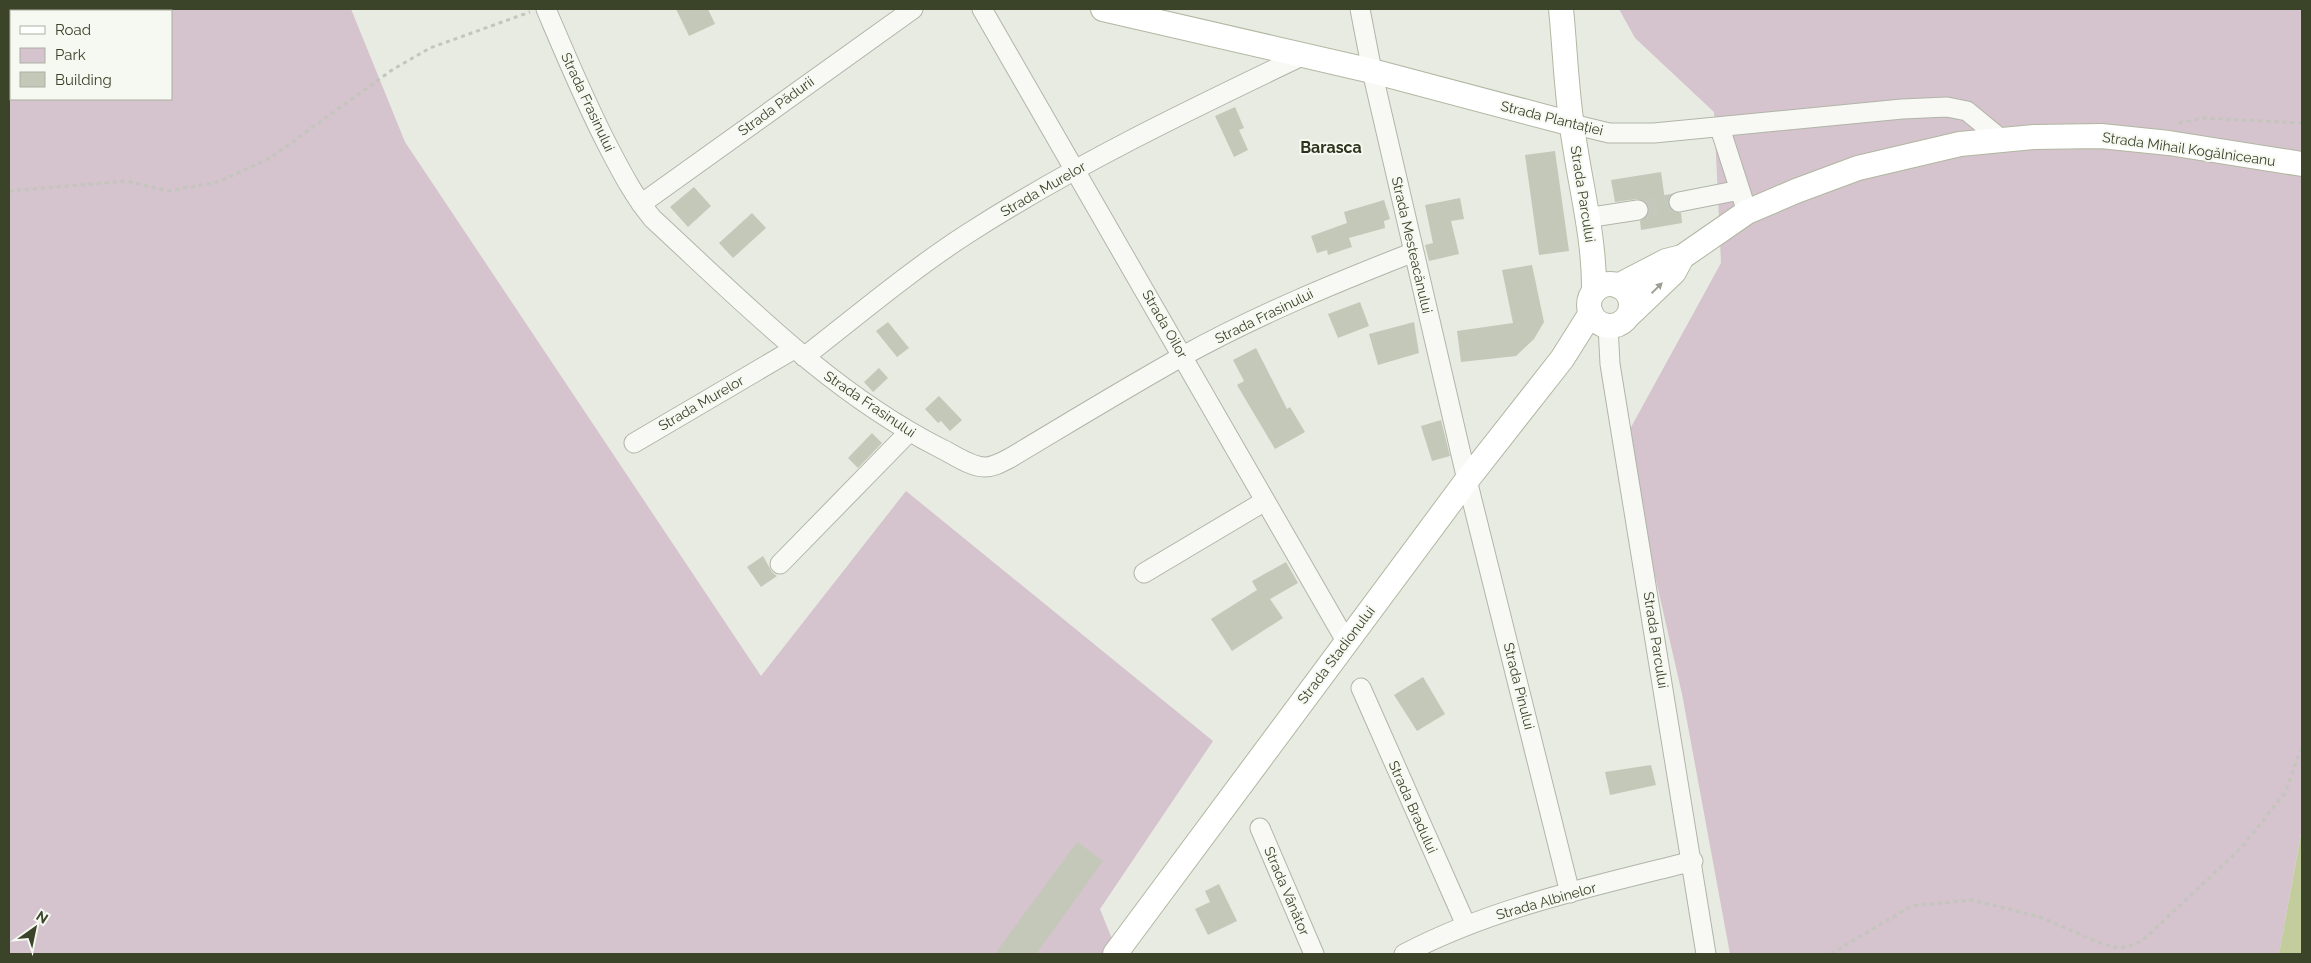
<svg xmlns="http://www.w3.org/2000/svg" width="2311" height="963" viewBox="0 0 2311 963" font-family="Raleway,sans-serif">
  <rect width="100%" height="100%" fill="#e8ebe2"/>
  <path fill="#d5c3cd" fill-rule="evenodd" d="M9,9H351L405,142L761,676L906,491L1213,741L1100,909L1118,954H9ZM11,11H171V99H11Z
    M1619,9H2302V828L2279,954H1730L1682,694L1624,440L1721,263L1714,112L1635,38Z"/>
  <path fill="#c2cc9c" d="M2302,828V954H2279L2302,829Z"/>
  <path fill="#c3c8b9" d="M676,9H708L715,24L689,36Z
    M1235,107L1244,128L1239,130L1248,150L1234,157L1215,116Z
    M1555,151L1569,251L1539,255L1525,155Z
    M1661,172L1665,200H1668L1671,210L1681,213L1682,223L1641,230L1640,221L1649,214L1647,203L1637,199L1615,202L1611,180Z
    M694,187L711,206L688,227L670,207Z
    M1460,198L1464,219L1451,221L1459,254L1429,261L1425,245L1433,243L1425,205Z
    M1384,200L1390,219L1384,221L1385,228L1349,238L1352,247L1328,255L1327,250L1317,253L1311,236L1347,223L1344,212Z
    M752,213L766,228L733,258L719,243Z
    M1532,265L1544,322L1534,339L1516,356L1461,362L1457,331L1513,323L1502,270Z
    M1360,302L1369,326L1338,338L1328,314Z
    M888,322L909,348L897,357L876,331Z
    M1414,322L1419,353L1378,365L1369,334Z
    M1256,348L1287,409L1290,407L1305,432L1275,449L1237,385L1244,381L1233,360Z
    M879,368L888,378L873,392L864,382Z
    M939,396L962,420L950,431L941,421L938,423L925,409Z
    M1441,420L1450,456L1432,461L1421,426Z
    M872,433L882,443L858,468L848,458Z
    M763,556L772,572L777,576L761,587L747,567Z
    M1286,562L1298,583L1270,599L1283,618L1232,651L1211,619L1257,590L1252,581Z
    M1423,677L1445,714L1417,731L1394,695Z
    M1651,765L1656,785L1610,795L1605,772Z
    M1077,842L1103,861L1036,954H995Z
    M1219,884L1237,921L1208,935L1195,909L1210,902L1205,891Z"/>
  <g fill="none" stroke-linecap="round" stroke-linejoin="round">
    <path stroke="#c5c9bd" stroke-width="19" stroke-dasharray="19 9" stroke-linecap="butt" d="M1638,210L1679,202"/>
    <defs>
      <path id="minor" d="M546,9C566,56 585,102 609,148C622,173 635,198 653,219C743,302 830,392 940,448C953,454 970,467 985,467C994,467 1002,462 1010,458C1067,424 1124,389 1183,356C1257,315 1335,283 1414,252
        M982,9L1346,641
        M1360,9L1372,71L1467,480L1570,893
        M1572,124L1609,133H1654L1902,109L1947,107L1967,111L2001,139
        M1720,128L1747,212
        M1679,202L1740,190
        M641,204L913,9
        M1586,218L1638,210
        M1608,326L1610,364L1706,954
        M804,357C858,315 910,271 967,234C1074,165 1189,110 1304,55
        M634,443L794,349
        M780,564L909,432
        M1144,573L1265,501
        M1361,688L1466,925
        M1260,828L1314,954
        M1404,954C1493,907 1595,886 1693,861"/>
      <path id="major" d="M1103,9L1372,71L1572,124
        M1561,9C1565,48 1566,87 1572,126C1579,181 1595,237 1594,292
        M1589 305a21 21 0 1 1 42 0a21 21 0 1 1-42 0Z
        M1618,286L1666,261L1682,257L1747,212L1796,191L1858,168L1960,144L2034,137L2101,136L2169,143L2302,164
        M1628,316L1674,272L1682,257
        M1115,954L1467,480L1562,359L1591,313"/>
    </defs>
    <use href="#minor" stroke="#b1b5a7" stroke-width="21"/>
    <use href="#major" stroke="#b1b7a1" stroke-width="26"/>
    <path stroke="#c3c6bc" stroke-width="3" stroke-dasharray="4 4" stroke-linecap="butt" d="M2179,123L2204,118L2302,123
      M9,191L127,181L168,191L218,182L270,158L392,70L430,48L530,12
      M1831,954L1911,906L1972,900L2040,917L2100,943L2118,948L2130,946L2143,940L2241,848L2285,793L2302,746"/>
    <use href="#minor" stroke="#f8f9f5" stroke-width="19"/>
    <use href="#major" stroke="#fff" stroke-width="24"/>
  </g>
  <defs><path id="oneway-solid" d="M-6-.8H1V-3.2L6.5 0L1 3.2V.8H-6Z" transform="scale(1.25)"/></defs>
  <use fill="#9da194" href="#oneway-solid" transform="translate(1657 288) rotate(-44)"/>
  <g text-anchor="middle" dominant-baseline="central" stroke-width="4" stroke-linejoin="round" paint-order="stroke">
    <g font-size="14" fill="#3b4329" stroke="#f6f8f2">
      <text transform="translate(588 102) rotate(65)">Strada Frasinului</text>
      <text transform="translate(776 106) rotate(-36)">Strada Pădurii</text>
      <text transform="translate(1552 118) rotate(14)">Strada Plantației</text>
      <text transform="translate(2189 149) rotate(8)">Strada Mihail Kogălniceanu</text>
      <text transform="translate(1043 189) rotate(-30)">Strada Murelor</text>
      <text transform="translate(1583 194) rotate(81)">Strada Parcului</text>
      <text transform="translate(1412 245) rotate(77)">Strada Mesteacănului</text>
      <text transform="translate(1264 316) rotate(-26)">Strada Frasinului</text>
      <text transform="translate(1165 324) rotate(60)">Strada Oilor</text>
      <text transform="translate(701 403) rotate(-30)">Strada Murelor</text>
      <text transform="translate(870 404) rotate(34)">Strada Frasinului</text>
      <text transform="translate(1656 640) rotate(81)">Strada Parcului</text>
      <text transform="translate(1336 655) rotate(-53)">Strada Stadionului</text>
      <text transform="translate(1519 686) rotate(76)">Strada Pinului</text>
      <text transform="translate(1413 807) rotate(66)">Strada Bradului</text>
      <text transform="translate(1287 891) rotate(67)">Strada Vânător</text>
      <text transform="translate(1546 901) rotate(-16)">Strada Albinelor</text>
    </g>
    <g font-size="16" font-weight="bold" fill="#2c341c" stroke="#f6f8f2">
      <text x="1331" y="147">Barasca</text>
    </g>
  </g>
  <rect width="2311" height="963" fill="none" stroke="#3b4329" stroke-width="20"/>
  <rect x="10" y="10" width="162" height="90" fill="#f6f8f2" stroke="#abb0a2"/>
  <rect x="20" y="26" width="25" height="8" fill="#ffffff" stroke="#abb0a2"/>
  <text x="55" y="35" font-size="15" fill="#3b4329">Road</text>
  <rect x="20" y="48" width="25" height="15" fill="#d5c3cd" stroke="#abb0a2"/>
  <text x="55" y="60" font-size="15" fill="#3b4329">Park</text>
  <rect x="20" y="72" width="25" height="15" fill="#c3c8b9" stroke="#abb0a2"/>
  <text x="55" y="85" font-size="15" fill="#3b4329">Building</text>
  <g transform="translate(35 928) rotate(33)" stroke="#f6f8f2" stroke-width="4" paint-order="stroke">
  <path d="M0-4L9 19L0 12L-9 19Z" fill="#3b4329"/>
  <text y="-8" font-size="14" font-weight="bold" text-anchor="middle" fill="#3b4329">N</text>
  </g>
</svg>
